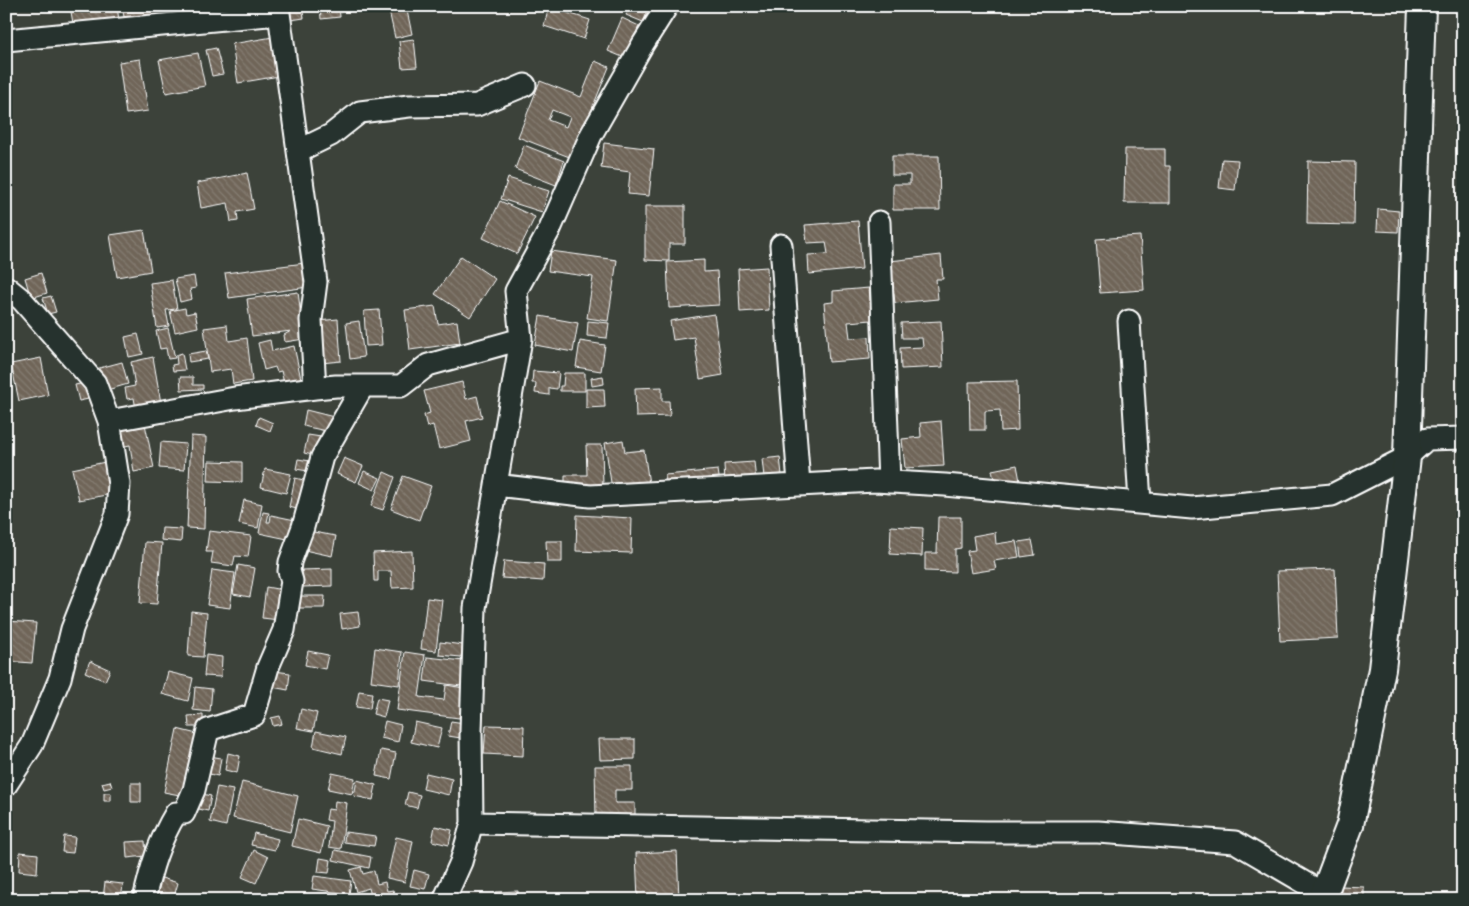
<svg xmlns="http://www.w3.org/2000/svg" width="1469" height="906" viewBox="0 0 1469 906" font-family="'Patrick Hand',sans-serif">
  <defs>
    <pattern id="building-back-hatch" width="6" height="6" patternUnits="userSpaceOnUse" patternTransform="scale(1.25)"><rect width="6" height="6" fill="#6f6559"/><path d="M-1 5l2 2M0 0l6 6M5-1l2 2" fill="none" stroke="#857c72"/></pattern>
  </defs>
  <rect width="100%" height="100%" fill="#3c423a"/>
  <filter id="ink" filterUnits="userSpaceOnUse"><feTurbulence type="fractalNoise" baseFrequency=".02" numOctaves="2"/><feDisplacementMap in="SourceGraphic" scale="10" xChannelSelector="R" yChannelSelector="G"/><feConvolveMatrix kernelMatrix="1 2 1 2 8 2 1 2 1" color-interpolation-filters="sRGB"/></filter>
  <g filter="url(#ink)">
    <path fill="url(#building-back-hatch)" stroke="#fff" fill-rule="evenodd" d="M70,6H117L119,21L74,29Z
      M122,6H167L169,15L125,22Z
      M289,6H302L304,18L291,20Z
      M320,6H339L340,17L321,19Z
      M388,6H406L412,34L395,38Z
      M630,6H650L643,22L626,15Z
      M549,7L590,20L584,39L544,26Z
      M622,18L639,26L625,58L608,51Z
      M273,37L279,76L238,83L232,44Z
      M414,39L417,67L402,68L399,41Z
      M216,48L223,74L212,76L206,50Z
      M198,53L205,86L166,93L159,60Z
      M140,59L148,111L126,114L119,62Z
      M595,61L609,67L572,158L518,137L540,81L581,97ZM552,110L570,117L566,127L548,120Z
      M604,143L654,149L649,196L628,194L630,172L601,168Z
      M524,145L564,161L556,185L515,169Z
      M1125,149H1165V166H1170V203H1124Z
      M892,156H939L940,210H893V184H910V175H892Z
      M1222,159L1238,160L1235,190L1219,188Z
      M1308,161L1355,162L1354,225L1307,224Z
      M247,173L254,209L237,212L238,221L231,222L228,203L201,208L197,183Z
      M508,178L549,191L542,212L501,199Z
      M500,201L535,217L517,254L483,238Z
      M645,206H685V244H669V261L645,260Z
      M1378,209L1399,211L1398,232L1377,231Z
      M858,221L862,269L809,274L808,255L828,254L826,242L807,243L805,225Z
      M144,230L151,271L117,277L110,235Z
      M1140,236L1144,290L1100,293L1096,239Z
      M551,251L617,260L608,321L587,318L593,277L548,271Z
      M941,255L943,279H936L938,299L895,303L890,261Z
      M461,256L495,279L470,317L435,294Z
      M704,260V272L717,271L719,305L669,308L667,262Z
      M305,263L308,287L229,298L225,273Z
      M767,267L769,310L740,312L738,269Z
      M41,273L47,293L31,298L25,278Z
      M194,276L196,288L190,289L192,299L180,302L175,279Z
      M172,280L177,309L166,310L169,326L157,328L150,283Z
      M869,288L872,320L848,322L850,338L869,337L870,359L829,362L824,303L833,302V291Z
      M298,292L304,339L285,342L284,335L291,331L252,336L247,299Z
      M51,296L56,312L48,314L43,298Z
      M435,306L438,324L457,321L460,343L410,350L405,310Z
      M185,308L186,314L195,312L198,327L175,332L170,311Z
      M379,310L382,345L366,346L364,311Z
      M714,314L723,375L700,379L694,337L673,340L670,321Z
      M540,316L578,323L573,352L535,345Z
      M338,319L341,361L321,363L318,321Z
      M359,321L364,357L350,359L346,323Z
      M588,321L609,323L607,338L587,336Z
      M941,321L943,367L901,369L900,348L923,347L922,338H902L901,323Z
      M227,325L229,341L247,338L252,381L233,384L231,369L210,372L204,328Z
      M168,328L175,358L168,359L166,348L160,349L156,331Z
      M138,334L143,354L129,357L125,337Z
      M270,340L272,351L294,346L301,379L284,383L281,371L277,372L275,367L264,370L258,343Z
      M580,341L605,345L601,371L576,367Z
      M206,351L208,359L189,362L188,354Z
      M182,353L185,370L173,371L172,365L177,364L176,355Z
      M153,357L162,409L137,414L134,398L127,399L125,388L135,386L131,362Z
      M41,358L48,395L19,401L11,364Z
      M122,362L128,384L107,390L92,370Z
      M533,371L559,373L557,389L549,388V395L535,393L536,383H532Z
      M564,373H585V391H560V386H563Z
      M603,376L604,384L592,386L591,378Z
      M180,377H193V385H203V389L181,390Z
      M1017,381L1018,430L1001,431L1000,410L985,411V430H970L969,382Z
      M89,382L93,398L79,401L75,385Z
      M462,382L466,399L477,396L482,417L466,421L471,441L439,449L433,425L427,427L424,415L430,413L424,391Z
      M662,387V401H669L670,416L636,417L635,388Z
      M586,389H604L605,407L586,408Z
      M306,410L334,417L331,432L303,426Z
      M259,417L273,423L270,431L256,425Z
      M144,419L154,468L134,472L130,445L120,447L116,424Z
      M941,421L944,466L905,468L902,439L921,437L920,423Z
      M308,435L321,437L317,456L304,453Z
      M191,436L206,437L204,529L187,528Z
      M623,440L625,452L644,450L649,484L612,489L605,443Z
      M161,442L186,444L184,470L159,468Z
      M586,445H602L603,487L565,488V475H587Z
      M780,457L782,475L764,477L762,459Z
      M344,458L363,466L356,482L337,474Z
      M298,459L310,461L308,471L296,469Z
      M110,461L117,493L79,500L72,469Z
      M209,461L242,462V482L208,481Z
      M754,462L756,482L725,484L724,464Z
      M1017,465L1020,481L995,485L992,470Z
      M265,469L291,474L286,493L261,487Z
      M718,470L720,484L666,489L665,475Z
      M364,471L380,478L374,490L359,483Z
      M384,472L395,477L383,510L371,506Z
      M403,476L431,486L419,520L391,509Z
      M295,478L308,481L301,510L289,507Z
      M244,500L262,504L258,528L239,524Z
      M263,512L269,513L267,522H270L271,515L295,520L292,540L259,533Z
      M577,515L632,518L631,553L576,551Z
      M938,517H961V548L955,549V572L925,571V553H937Z
      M891,526L923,528L922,556L890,554Z
      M162,528L182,529L181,542L161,540Z
      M209,531L251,536L248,557L235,556L233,566L211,563L213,552H206Z
      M308,531L336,536L332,556L304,550Z
      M995,532L996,544L1016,541L1019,557L994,561L996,569L971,573L967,551L975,550L973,536Z
      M1032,540L1035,555L1021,557L1019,542Z
      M546,541H562V562H547Z
      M145,542L162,543L157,604L140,603Z
      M412,551L413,587L392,588L391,571H378V581H374L373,553Z
      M504,561L544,564L543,581L502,578Z
      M238,565L255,568L250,597L233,594Z
      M332,569V586L302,587V570Z
      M1335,569L1338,638L1280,641L1277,571Z
      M212,570L235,573L230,608L207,605Z
      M266,587L283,590L279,620L262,618Z
      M294,596H325L324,608H293Z
      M427,598L442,600L436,651L421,649Z
      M191,611L207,613L203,657L188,656Z
      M358,612L360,626L342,629L340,614Z
      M6,621L36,623L32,663L6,661Z
      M440,642L463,645L461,657L439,655Z
      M375,648L402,652L399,685L371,681Z
      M308,651L328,655L325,669L305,665Z
      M405,652L425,655L419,697L444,700L446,685L464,688L459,718L397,710Z
      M206,655L222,657L221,677L204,676Z
      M427,657L464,661L461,686L424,681Z
      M90,661L110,670L105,681L85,672Z
      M274,671L290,673L288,690L272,687Z
      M168,672L193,678L188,701L162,694Z
      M195,687L212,689L210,712L193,710Z
      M359,691L372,693L370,709L356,707Z
      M377,698L388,700L384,717L373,714Z
      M301,709L317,713L313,731L297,728Z
      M203,715V727H189L188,716Z
      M280,716L282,724L273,726L271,718Z
      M385,721L401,725L398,742L381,738Z
      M451,721L464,723L461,738L448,736Z
      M415,722L442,728L437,748L411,742Z
      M486,725L524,726L523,756L484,754Z
      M177,729L197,734L185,796L164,792Z
      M316,731L346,737L342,754L313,747Z
      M599,739H635V759L600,760Z
      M381,750L396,753L391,779L376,776Z
      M228,753L240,756L237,773L225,770Z
      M204,755L221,758L218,776L201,772Z
      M595,766H632V790H615V803H635V819H596Z
      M332,773L355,778L352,794L328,789Z
      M426,773L452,779L449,795L423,789Z
      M357,780L376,785L373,800L354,796Z
      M110,781L112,787L104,789L102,783Z
      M242,782L298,796L290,832L233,818Z
      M131,783H141V802H131Z
      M217,787L233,790L226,826L210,822Z
      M408,792L420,795L417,808L405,805Z
      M104,793H111V801H104Z
      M198,793L211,796L208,811L194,808Z
      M335,801L347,803L341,849L329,847L332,821L326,820L328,809L334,810Z
      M298,819L327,826L321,853L292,846Z
      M435,826L452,830L449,845L432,841Z
      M345,832L376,836L374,846L344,842Z
      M254,833L278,839L275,850L251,845Z
      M64,836L75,837L73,853L62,852Z
      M396,837L413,841L405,882L387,878Z
      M145,841L146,856L127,858L126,842Z
      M254,850L268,857L256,883L242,877Z
      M335,850L371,857L369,868L333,860Z
      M677,851L679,899L638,900L636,853Z
      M20,852L38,854L37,873L19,871Z
      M320,858L331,860L329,873L318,872Z
      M361,867L363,874L374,871L377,884L385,882L387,891L393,890L396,900H372L369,888L356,892L350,870Z
      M414,870L429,874L425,889L410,886Z
      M155,876L178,883L173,900H167L150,894Z
      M314,876L351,881L349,894L312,889Z
      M105,882L123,884L121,900L103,899Z
      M1341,886L1364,887V900H1340Z
      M518,891V900H497L496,892Z"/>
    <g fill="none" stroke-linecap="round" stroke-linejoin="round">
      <defs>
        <path id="minor" d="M278,6L316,282L311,320L315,388
          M667,6L643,44L591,135L550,229L516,291L521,339L475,608L471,731L472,823L986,832H1098L1235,842L1324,894
          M6,40L278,14
          M298,151L331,135L360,112L409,106L477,105L525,85
          M879,222L889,482
          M781,245L799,484
          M6,287L22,300L95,383L109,421L119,484L117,514L72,629L60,678L32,745L6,785
          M1129,321L1140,503
          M109,421L235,398L315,388L336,386H401L428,365L521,339
          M496,485L590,496L875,481L945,485L1192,508L1332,495L1407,457L1427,439L1463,438
          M144,900C151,868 159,841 176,813H184L194,790L208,730L254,715L268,667L284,630L292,581L289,571L290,562L303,527L322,457L363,386
          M444,900L461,862L472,823"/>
        <path id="tertiary" d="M1325,900L1324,894L1350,825L1382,669L1407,457L1422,6"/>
      </defs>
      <use href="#minor" stroke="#fff" stroke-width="25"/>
      <use href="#tertiary" stroke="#fff" stroke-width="30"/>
      <use href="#minor" stroke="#26332d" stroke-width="21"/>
      <use href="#tertiary" stroke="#26332d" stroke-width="26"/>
    </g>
  </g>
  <rect width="1469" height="906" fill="none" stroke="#26332d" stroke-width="25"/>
  <rect x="12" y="12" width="1444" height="881" fill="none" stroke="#fff" stroke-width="2" filter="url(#ink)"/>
</svg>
